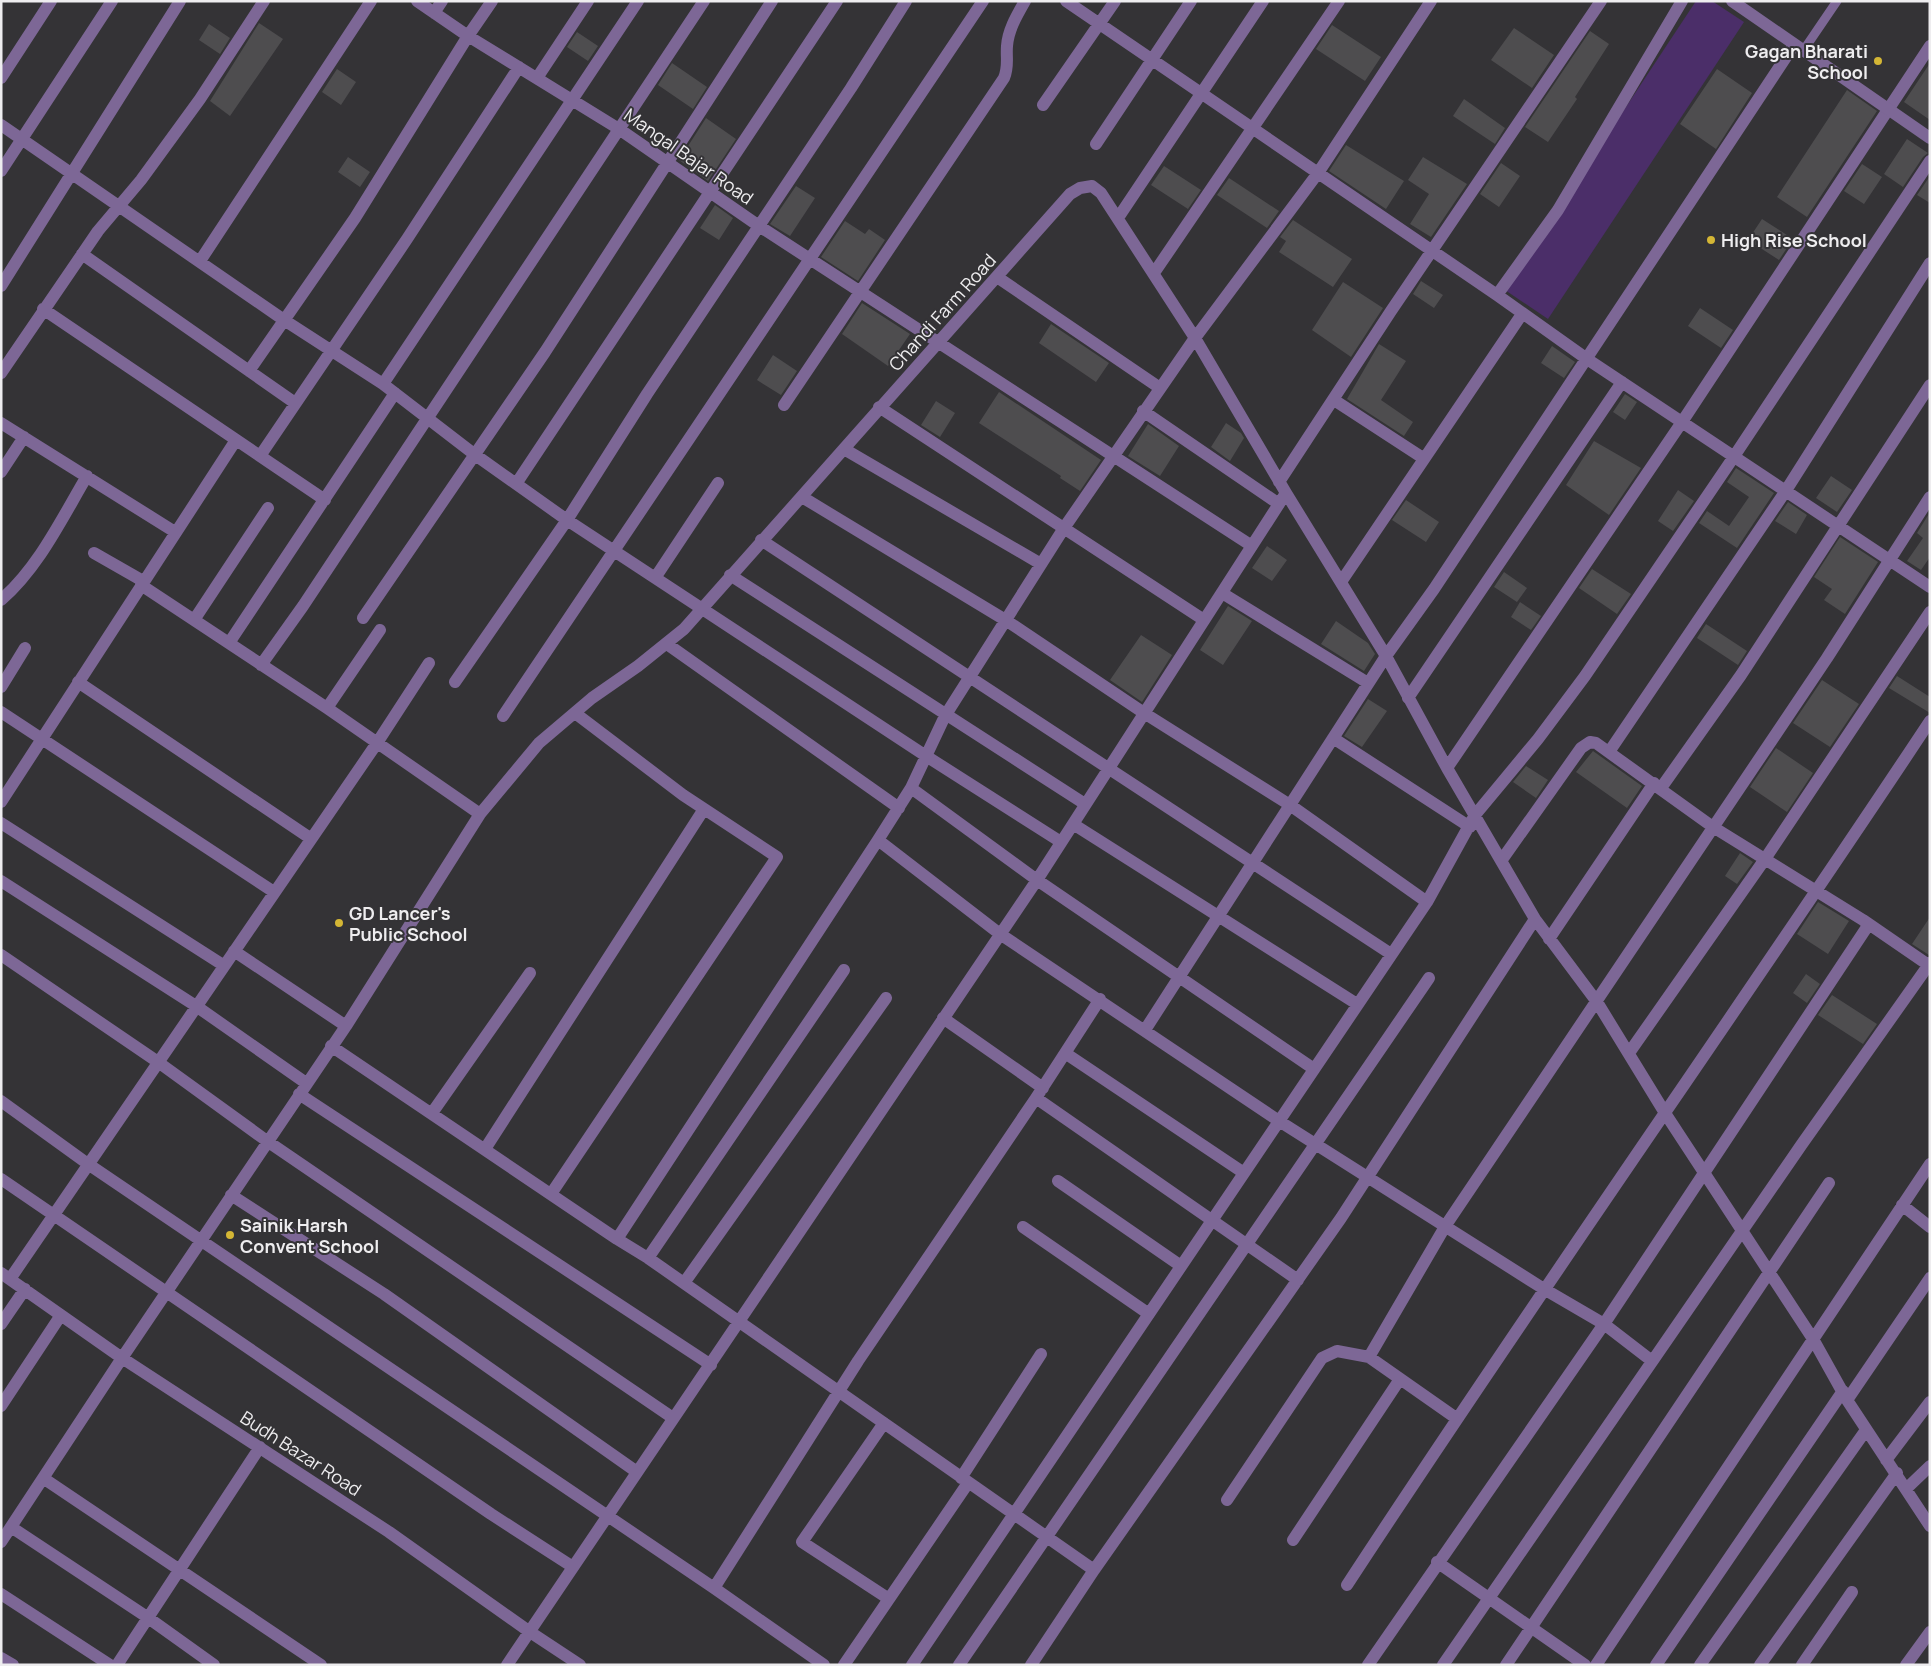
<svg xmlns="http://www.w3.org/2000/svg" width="1931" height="1666" viewBox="0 0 1931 1666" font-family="Manrope,sans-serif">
  <rect width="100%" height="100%" fill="#343336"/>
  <path fill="#4b2e69" d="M1696,1H1712L1744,22L1548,319L1505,290Z"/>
  <path fill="#4e4d4f" d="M259,23L283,39L230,116L210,101Z
    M209,24L230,38L220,54L199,40Z
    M1332,25L1381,57L1365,81L1316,49Z
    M1514,28L1554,55L1532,88L1491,60Z
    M1590,31L1609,44L1575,97L1577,99L1548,142L1525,127Z
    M577,32L598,46L588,61L567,47Z
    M672,63L707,87L693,109L658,85Z
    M1930,63V120L1904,102Z
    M337,69L356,82L341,105L322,92Z
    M1717,69L1752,93L1716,149L1680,124Z
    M1847,90L1877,111L1807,217L1777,197Z
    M1464,99L1505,128L1495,144L1453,116Z
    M706,118L736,139L708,181L679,160Z
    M1907,139L1928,153L1923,157L1903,187L1884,174Z
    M1346,145L1404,181L1386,209L1329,171Z
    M348,157L370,172L360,187L338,172Z
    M1423,157L1467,184L1431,237L1410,224L1429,194L1408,180Z
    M1501,163L1520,176L1499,207L1480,194Z
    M1862,164L1882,177L1864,204L1844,191Z
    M1164,166L1201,190L1188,209L1151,185Z
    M1930,176V203L1917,195Z
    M1229,178L1279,211L1267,228L1217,195Z
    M796,186L815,198L790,236L770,224Z
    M715,205L733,218L719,240L700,228Z
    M1762,219L1793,239L1779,260L1748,240Z
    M1293,220L1352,259L1333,287L1279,252L1286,241L1280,237Z
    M845,221L865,234L869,229L885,240L858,281L821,257Z
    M1421,281L1443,295L1434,308L1413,294Z
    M1343,282L1383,308L1351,357L1312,330Z
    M862,303L910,334L888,366L842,334Z
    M1700,308L1733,330L1721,348L1688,326Z
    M1051,324L1109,363L1096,382L1039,343Z
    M1379,344L1406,361L1381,400L1413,422L1404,436L1347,399Z
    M1552,346L1575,362L1564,378L1541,363Z
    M773,355L797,371L781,395L757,380Z
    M999,392L1101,460L1080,491L1060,478L1061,476L979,423Z
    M1625,394L1637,402L1625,420L1613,412Z
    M936,401L955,413L940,437L921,425Z
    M1226,423L1241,433L1244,438L1230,461L1211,447Z
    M1148,424L1179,446L1160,476L1128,456Z
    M1594,441L1641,468L1609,515L1566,485Z
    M1736,468L1774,493L1737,548L1699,523L1707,511L1729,526L1749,497L1727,482Z
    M1831,476L1852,490L1837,512L1816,498Z
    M1678,490L1694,501L1673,531L1658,521Z
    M1406,500L1439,522L1426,542L1392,520Z
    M1788,502L1807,515L1796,534L1775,521Z
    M1930,512V557L1921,570L1907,561L1923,538L1917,533Z
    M1840,537L1878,562L1845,614L1824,600L1832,589L1814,577Z
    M1267,546L1287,560L1272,581L1252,568Z
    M1592,569L1631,594L1617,614L1579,588Z
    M1504,572L1527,588L1517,602L1494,587Z
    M1520,602L1541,616L1531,630L1511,617Z
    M1228,606L1252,621L1223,665L1200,650Z
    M1336,621L1368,643L1375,654L1364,671L1321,644Z
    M1706,624L1747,651L1738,665L1697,638Z
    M1141,635L1172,655L1142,702L1110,680Z
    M1897,676L1930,697V713L1889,688Z
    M1822,680L1859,704L1830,747L1793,723Z
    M1368,699L1387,711L1362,747L1344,736Z
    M1776,748L1813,773L1787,812L1750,787Z
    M1593,751L1642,786L1627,808L1576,772Z
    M1526,766L1548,780L1536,798L1513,782Z
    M1740,853L1753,862L1737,884L1725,876Z
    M1818,902L1849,921L1828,954L1797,934Z
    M1930,917V955H1929L1912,944Z
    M1806,974L1820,984L1807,1003L1793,993Z
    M1832,995L1877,1024L1863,1044L1818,1015Z"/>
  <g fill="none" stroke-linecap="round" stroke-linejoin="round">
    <path stroke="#7d6796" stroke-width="9" d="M1803,51L1837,1"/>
    <path stroke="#7d6796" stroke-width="12" d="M417,1L468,36L619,129L759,226L1252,546
      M1066,1L1497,295L1587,359L1930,587
      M434,13L442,1
      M1930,46L1682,422L1447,768L1535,919L1597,1002L1665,1113L1813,1339L1847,1400L1930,1526
      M1,78L51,1
      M537,78L588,1
      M1043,105L1115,1
      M1,125L284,320L383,384L474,454L567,520L926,756L1061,842
      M1096,144L1191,1
      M1,171L112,1
      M1118,218L1263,1
      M82,254L295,403
      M200,261L371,1
      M1154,273L1339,1
      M997,277L1160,388
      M1,286L180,1
      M1497,295L1558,210L1682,1
      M43,309L325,500
      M249,371L355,218L468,36L492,1
      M1,373L98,231L141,180L200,99L264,1
      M383,384L638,1
      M1334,400L1423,458
      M784,405L1004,78C1009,66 1006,58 1007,46C1008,30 1017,15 1025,1
      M879,407L1204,620
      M1143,411L1279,504
      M1,423L175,532
      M844,449L1041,564
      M260,456L407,239L519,67
      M1,472L24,437
      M1279,482L1391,311L1601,1
      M516,484L837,1
      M802,497L1007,621L1144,713L1290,805L1427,902
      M761,540L1391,954
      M94,553L143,581
      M730,575L1085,804
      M655,578L718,483
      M1341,582L1522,314
      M141,585L327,708L480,814
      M1222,593L1368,683
      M1,600C39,567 62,518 87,476
      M363,618L545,352L772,1
      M194,620L268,508
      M229,643L395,393
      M667,644L899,808
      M261,665L303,606L704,1
      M78,682L310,838
      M455,682L567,520L647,394L851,88L906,1
      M1,687L25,648
      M1408,698L1622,382
      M327,708L380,630
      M1,712L274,892
      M503,716L983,1
      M1333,738L1470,827
      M1609,752L1785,492L1930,263
      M911,788L1037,880L1314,1069
      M1661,788L1741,675L1930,385
      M1,802L236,440
      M1,823L223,965
      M1073,824L1357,1004
      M878,840L1000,934L1279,1121L1544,1289L1604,1324L1652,1361
      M1501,861L1581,748L1590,742L1596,743L1713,827L1863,920L1930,966
      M1,881L196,1006L306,1083
      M1549,939L1654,783
      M234,951L346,1026
      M1,955L158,1062L267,1141L673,1418
      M943,1018L1043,1088
      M1145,1030L1386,656L1434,589L1794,45
      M331,1046L617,1239L648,1258L1094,1570
      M1065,1053L1244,1173
      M1629,1053L1765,859L1930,612
      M299,1094L711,1365
      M1036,1098L1298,1280
      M1,1101L88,1164L714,1588L824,1665
      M432,1113L530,973
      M485,1149L704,809
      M1,1179L491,1514L573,1567
      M1058,1181L1181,1266
      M551,1194L777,857L683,795L575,713
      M231,1195L384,1294L637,1472
      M1902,1205L1930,1227
      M1023,1227L1149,1314
      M617,1239L878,840L911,788L945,716L1064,528L1195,338L1318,173L1431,1
      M648,1258L844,970
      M1,1273L122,1358L389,1532L530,1632L580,1665
      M10,1279L377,743L429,663
      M684,1283L886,998
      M1,1324L25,1289
      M1369,1357L1456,1418
      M1847,1400L1930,1278
      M1,1406L61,1315
      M884,1423L802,1542L889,1599
      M1886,1460L1930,1402
      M43,1478L321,1665
      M961,1478L1041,1354
      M1906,1489L1930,1466
      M1227,1500L1322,1358L1337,1351L1369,1357L1446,1225L1827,658L1930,497
      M11,1527L147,1617L214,1665
      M1293,1540L1400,1379
      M1,1542L122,1358L346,1026L480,814L539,743L592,698L638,666L684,629L1070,194L1080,188L1092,186L1101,193L1195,338L1286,493L1386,656L1447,768
      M1437,1562L1585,1665
      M1347,1585C1537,1294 1738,1011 1930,721
      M714,1588L858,1361L1036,1098L1100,999
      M1,1594L110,1665
      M1,1658L13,1665
      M117,1665L260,1447
      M507,1665L1037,880L1286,493
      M844,1665L968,1483
      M912,1665L1427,902L1475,815L1538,739L1585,676L1733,458L1930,161
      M959,1665L1429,978
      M1031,1665L1094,1570L1341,1218L1535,919
      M1368,1665L1604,1324L1869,924
      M1443,1665L1802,1144L1930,963
      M1506,1665L1829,1183
      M1596,1665L1930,1164
      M1656,1665L1843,1391
      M1700,1665L1866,1430
      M1760,1665L1897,1473
      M1802,1665L1852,1592
      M1906,1665L1930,1632"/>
    <path stroke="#7d6796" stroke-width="12" d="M1732,1L1930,138"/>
  </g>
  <g fill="#d4b635" stroke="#343336" stroke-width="2">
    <circle cx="1878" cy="61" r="5"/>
    <circle cx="1711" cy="240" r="5"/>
    <circle cx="339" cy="923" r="5"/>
    <circle cx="230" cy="1235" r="5"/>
  </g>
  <g text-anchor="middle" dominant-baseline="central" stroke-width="4" stroke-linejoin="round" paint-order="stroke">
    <g font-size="18" font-weight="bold" fill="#eeedef" stroke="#343336" text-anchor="start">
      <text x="1868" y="51" text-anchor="end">Gagan Bharati<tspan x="1868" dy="21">School</tspan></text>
      <text x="1721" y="240">High Rise School</text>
      <text x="349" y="913">GD Lancer's<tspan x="349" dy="21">Public School</tspan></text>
      <text x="240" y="1225">Sainik Harsh<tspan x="240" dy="21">Convent School</tspan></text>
    </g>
    <g font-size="18" fill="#eeedef" stroke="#343336">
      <text transform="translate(689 156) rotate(35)">Mangal Bajar Road</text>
      <text transform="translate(942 312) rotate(-48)">Chandi Farm Road</text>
      <text transform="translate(301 1453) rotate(33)">Budh Bazar Road</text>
    </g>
  </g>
  <rect width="1931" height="1666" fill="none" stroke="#eeedef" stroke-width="5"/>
</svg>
